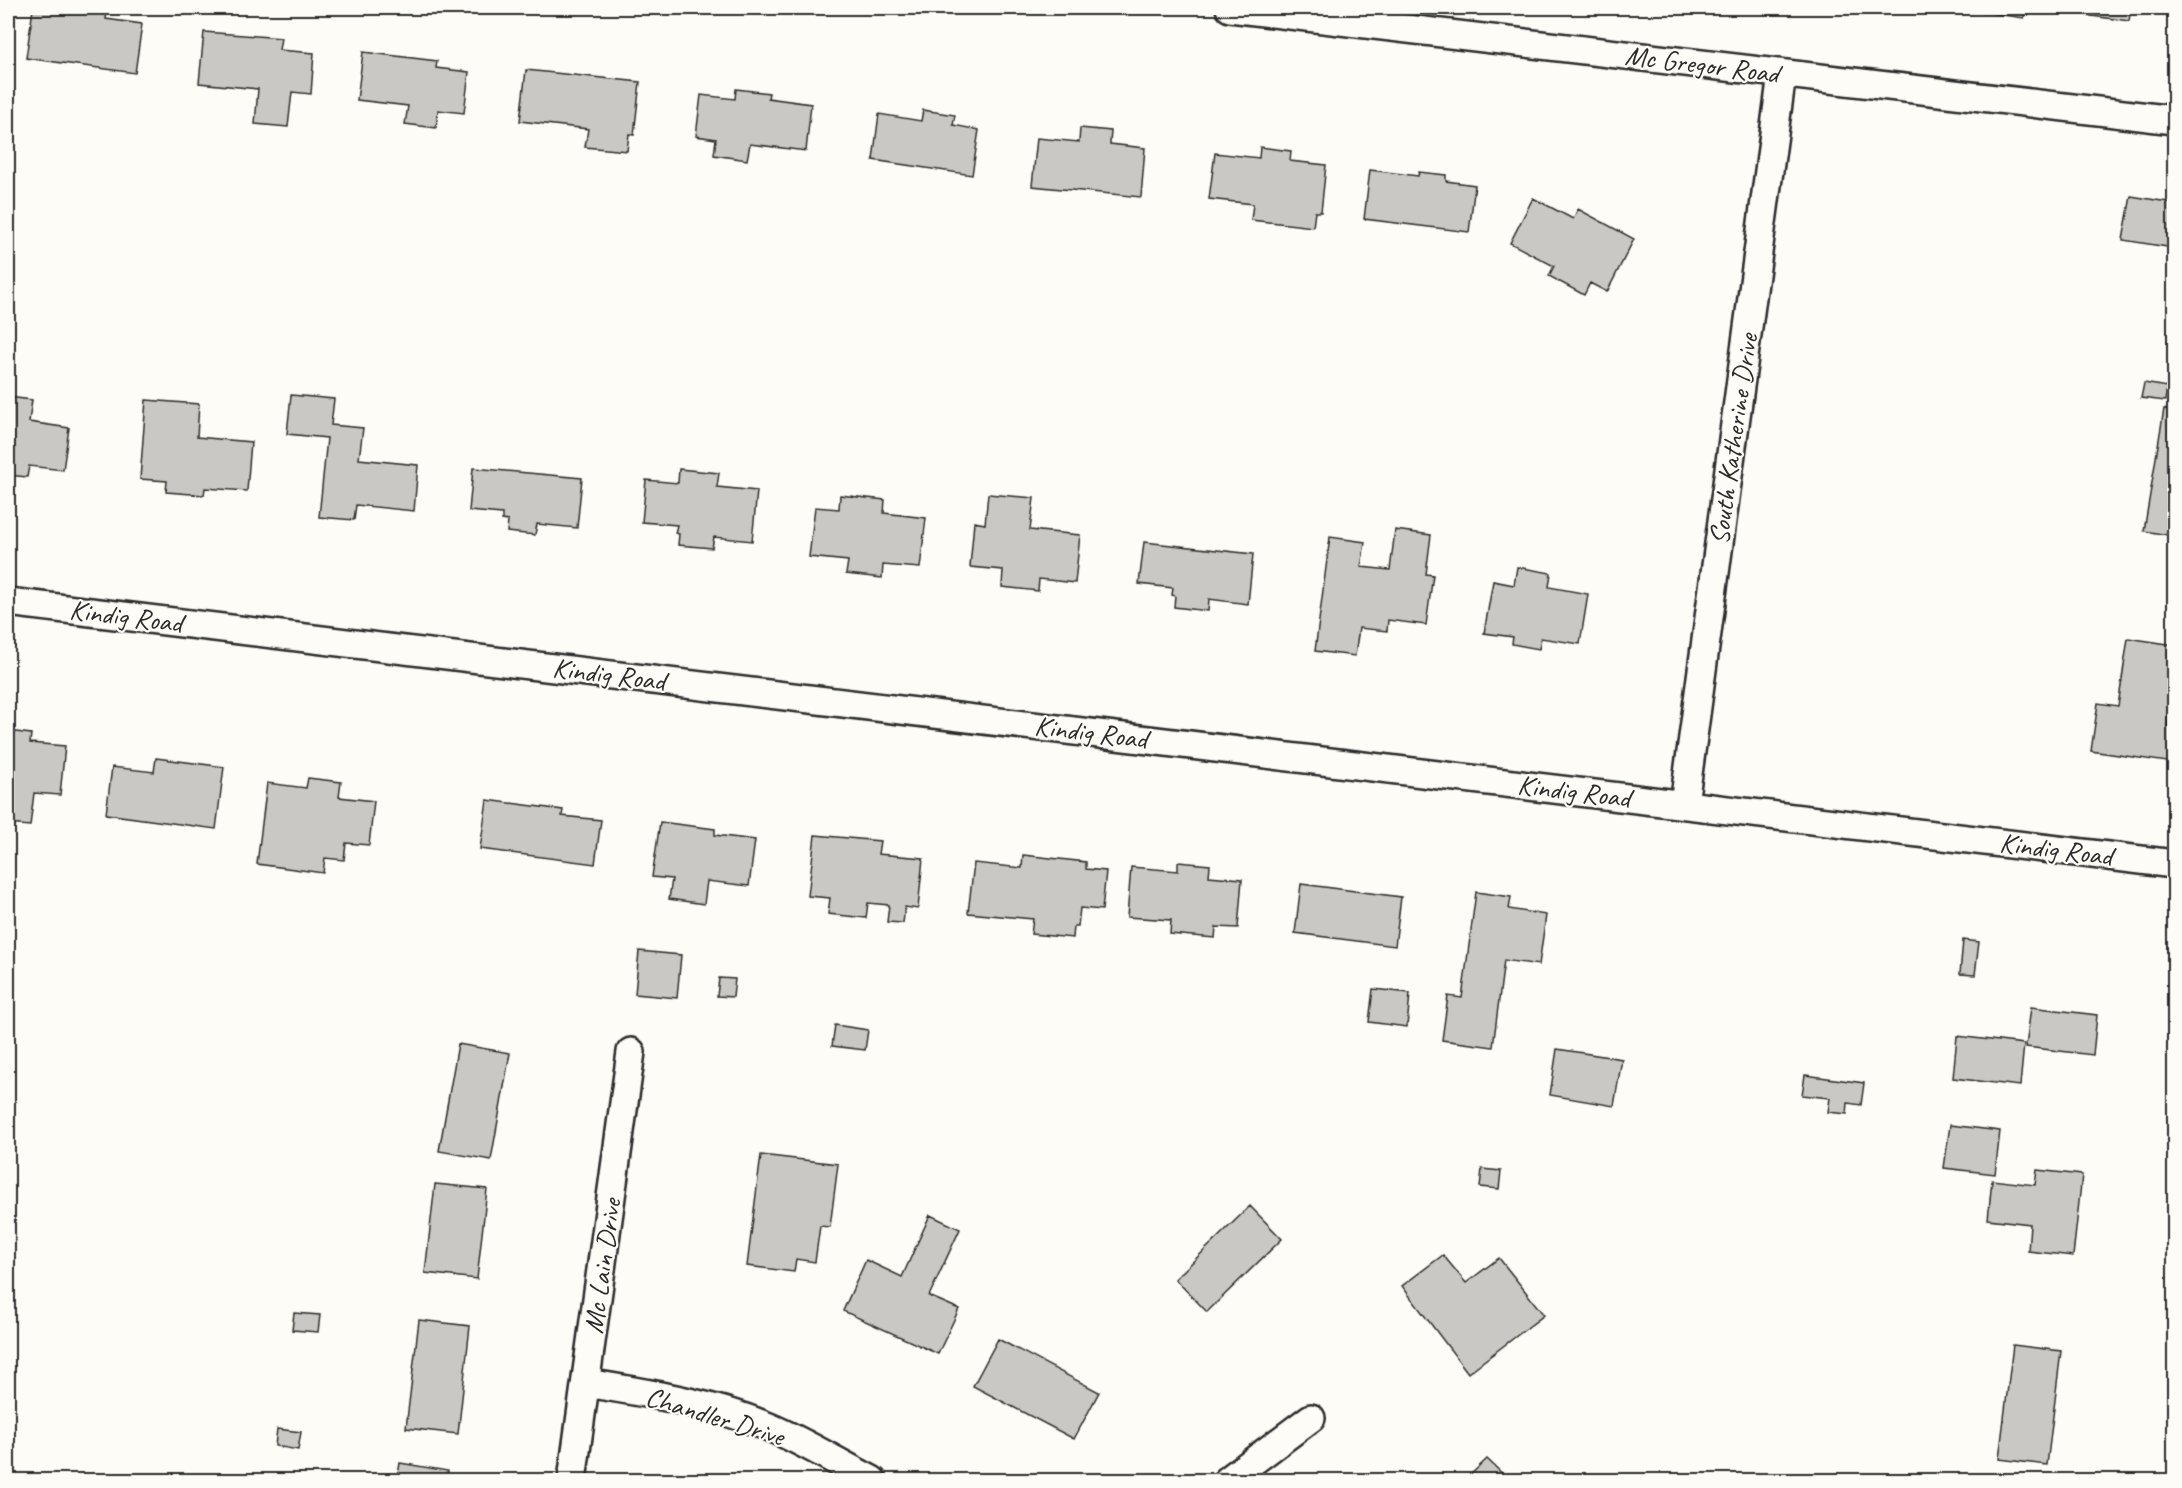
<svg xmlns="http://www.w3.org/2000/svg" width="2182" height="1488" viewBox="0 0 2182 1488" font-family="Caveat,sans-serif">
  <rect width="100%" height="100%" fill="#fdfcf7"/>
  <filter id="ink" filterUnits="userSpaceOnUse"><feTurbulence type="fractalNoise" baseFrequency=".0167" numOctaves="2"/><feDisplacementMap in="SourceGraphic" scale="12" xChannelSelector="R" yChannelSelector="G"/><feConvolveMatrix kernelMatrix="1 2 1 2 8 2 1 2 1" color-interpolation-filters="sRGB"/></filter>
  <g filter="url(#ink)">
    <path fill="#c9c8c4" stroke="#2b2b2b" stroke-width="1.5" d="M72,8L107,11L106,19L142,24L135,73L26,58L33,9L71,14Z
      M1975,8H2025L2024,18L1975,11Z
      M2085,8H2131L2129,21L2084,15Z
      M204,32L281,38L279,50L314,53L311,94L292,92L288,127L255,124L258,89L199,83Z
      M363,52L437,61L436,68L469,72L464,113L438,110L436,128L405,124L408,106L357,100Z
      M526,70L640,82L634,135L629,134L627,151L585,147L588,129L520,121Z
      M736,89L769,93L768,98L811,104L806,151L750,144L747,160L714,155L716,139L696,136L701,95L735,99Z
      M923,110L955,115L953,125L979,130L972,175L873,160L879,114L921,121Z
      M1080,128L1111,131L1110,144L1145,148L1141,197L1032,186L1037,138L1079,142Z
      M1260,147L1291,151L1290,161L1326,165L1321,212H1315L1313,227L1251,220L1253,204L1209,199L1215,153L1259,158Z
      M1370,170L1418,176L1419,172L1446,175V181L1475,185L1469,232L1364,219Z
      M2131,196L2174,203V248L2123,240Z
      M1533,198L1573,219L1578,209L1634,239L1607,292L1590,283L1584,295L1549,276L1554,266L1510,243Z
      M2144,383L2167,387L2165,401L2141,398Z
      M291,395L334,399L331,425L363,428L359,459L418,465L414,511L356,505L354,520L319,517L327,438L287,434Z
      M8,397L32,400L29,422L69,428L63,470L29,466L27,477L8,475Z
      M146,400L199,404L197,437L251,442L247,491L205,488L204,495L166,492L167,481L140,479Z
      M2164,409L2174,411V536L2144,531Z
      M473,468L582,478L577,528L537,524L535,535L507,532L508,521L502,520V514L469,511Z
      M679,469L719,473L717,487L757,491L752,541L714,537L712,548L678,545L679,534L675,533L677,525L642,522L646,480L678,483Z
      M988,494L1034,498L1030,530L1080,535L1075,583L1039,579L1038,591L1002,587L1003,570L970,567L974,522L985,524Z
      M840,495L885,500L884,513L926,518L920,568L883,565L882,578L846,574L848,561L809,557L815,507L839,509Z
      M1395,530L1431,535L1426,574L1433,575L1426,625L1388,620L1387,631L1359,628L1355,656L1315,651L1330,537L1365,542L1361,567L1390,570Z
      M1144,542L1253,554L1248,604L1209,599L1208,611L1174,607L1175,596L1172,595L1173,588L1139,584Z
      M1517,567L1551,573L1549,587L1588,594L1580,644L1541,638L1539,649L1512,644L1513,637L1484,633L1493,581L1514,585Z
      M2128,638L2174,645V673L2167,726L2174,727V763L2091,751L2098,703L2118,706Z
      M8,731L31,734L30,743L65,746L60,795L34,793L30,826L8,824Z
      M156,758L224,767L216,829L106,814L112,767L154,772Z
      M308,778L341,782L339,797L374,801L369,845L346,843L344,860L325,858L323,873L257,864L267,783L306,788Z
      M487,800L563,810L562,816L601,820L595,864L480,849Z
      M660,822L715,829V835L755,840L749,886L707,881L704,904L669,899L672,879L652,877Z
      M815,835L880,841L878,854L923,858L918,909L905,907L903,923L887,922L889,905L868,903L866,918L828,914L830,898L808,896Z
      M1023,855L1086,862V869L1106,871L1102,910L1080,908L1078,926H1074L1073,938L1031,934L1033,919L968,913L974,863L1022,868Z
      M1178,862L1210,865L1209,876L1242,879L1238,928L1216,927L1215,938L1170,934L1171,920L1127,917L1131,867L1178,871Z
      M1301,884L1401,897L1395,946L1295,933Z
      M1476,892L1511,897L1509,909L1546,915L1539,965L1504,960L1493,1047L1442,1040L1448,996L1462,998Z
      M1963,940L1979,942L1975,975L1960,974Z
      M639,951L681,955L677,998L635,994Z
      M719,978L735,979L733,997L717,996Z
      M1373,989L1410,993L1407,1027L1369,1022Z
      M2031,1007L2097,1015L2093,1055L2026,1047Z
      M835,1025L868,1030L865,1050L832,1046Z
      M1957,1036L2024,1044L2020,1086L1953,1078Z
      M458,1044L510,1053L491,1160L439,1151Z
      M1557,1049L1622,1059L1614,1106L1550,1095Z
      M1805,1075L1864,1083L1861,1105L1848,1103L1847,1114L1828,1112L1830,1098L1802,1095Z
      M1950,1125L2000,1131L1995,1174L1944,1168Z
      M761,1155L838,1164L830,1227L820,1226L815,1262L796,1259L794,1272L747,1266Z
      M1482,1169L1501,1171L1499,1189L1480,1187Z
      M2037,1170L2082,1175L2073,1256L2028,1251L2030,1224L1988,1219L1992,1180L2035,1185Z
      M435,1184L487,1189L477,1279L425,1273Z
      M1250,1206L1282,1239L1207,1312L1175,1279Z
      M930,1215L960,1229L929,1296L959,1309L938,1354L843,1311L866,1260L902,1277Z
      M1443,1255L1466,1283L1499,1258L1544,1315L1468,1373L1402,1286Z
      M294,1313L320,1315L318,1332L292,1330Z
      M419,1320L470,1326L458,1434L406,1428Z
      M998,1339L1099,1392L1074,1439L973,1386Z
      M2013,1345L2061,1351L2047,1465L1999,1459Z
      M277,1429L301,1432L298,1450L275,1446Z
      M1487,1459L1509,1480H1465Z
      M400,1463L448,1471L446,1480H397Z"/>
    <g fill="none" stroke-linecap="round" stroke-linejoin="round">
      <defs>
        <path id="minor" d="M1230,8L2174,120
          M8,602L2174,864
          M1684,804L1782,74
          M586,1383C648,1393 711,1403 769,1427C805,1442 838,1463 872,1480
          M572,1480L631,1052
          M1228,1480L1311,1418"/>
      </defs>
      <use href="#minor" stroke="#2b2b2b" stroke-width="32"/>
      <use href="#minor" stroke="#fdfcf7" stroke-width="27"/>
    </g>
  </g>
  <g text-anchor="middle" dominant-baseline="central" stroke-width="4.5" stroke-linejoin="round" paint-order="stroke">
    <g font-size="28" fill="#2b2b2b" stroke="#fdfcf7">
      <text transform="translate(1702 64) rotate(7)">Mc Gregor Road</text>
      <text transform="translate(1733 439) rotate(-82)">South Katherine Drive</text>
      <text transform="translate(126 616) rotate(7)">Kindig Road</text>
      <text transform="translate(609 674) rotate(7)">Kindig Road</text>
      <text transform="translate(1091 732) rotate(7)">Kindig Road</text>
      <text transform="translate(1574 791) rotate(7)">Kindig Road</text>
      <text transform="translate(2056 849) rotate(7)">Kindig Road</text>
      <text transform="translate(602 1266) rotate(-82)">Mc Lain Drive</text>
      <text transform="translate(715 1416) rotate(17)">Chandler Drive</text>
    </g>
  </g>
  <rect width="2182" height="1488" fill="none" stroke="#fdfcf7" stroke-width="30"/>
  <rect x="15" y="15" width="2152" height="1458" fill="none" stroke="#2b2b2b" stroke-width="2" filter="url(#ink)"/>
</svg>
